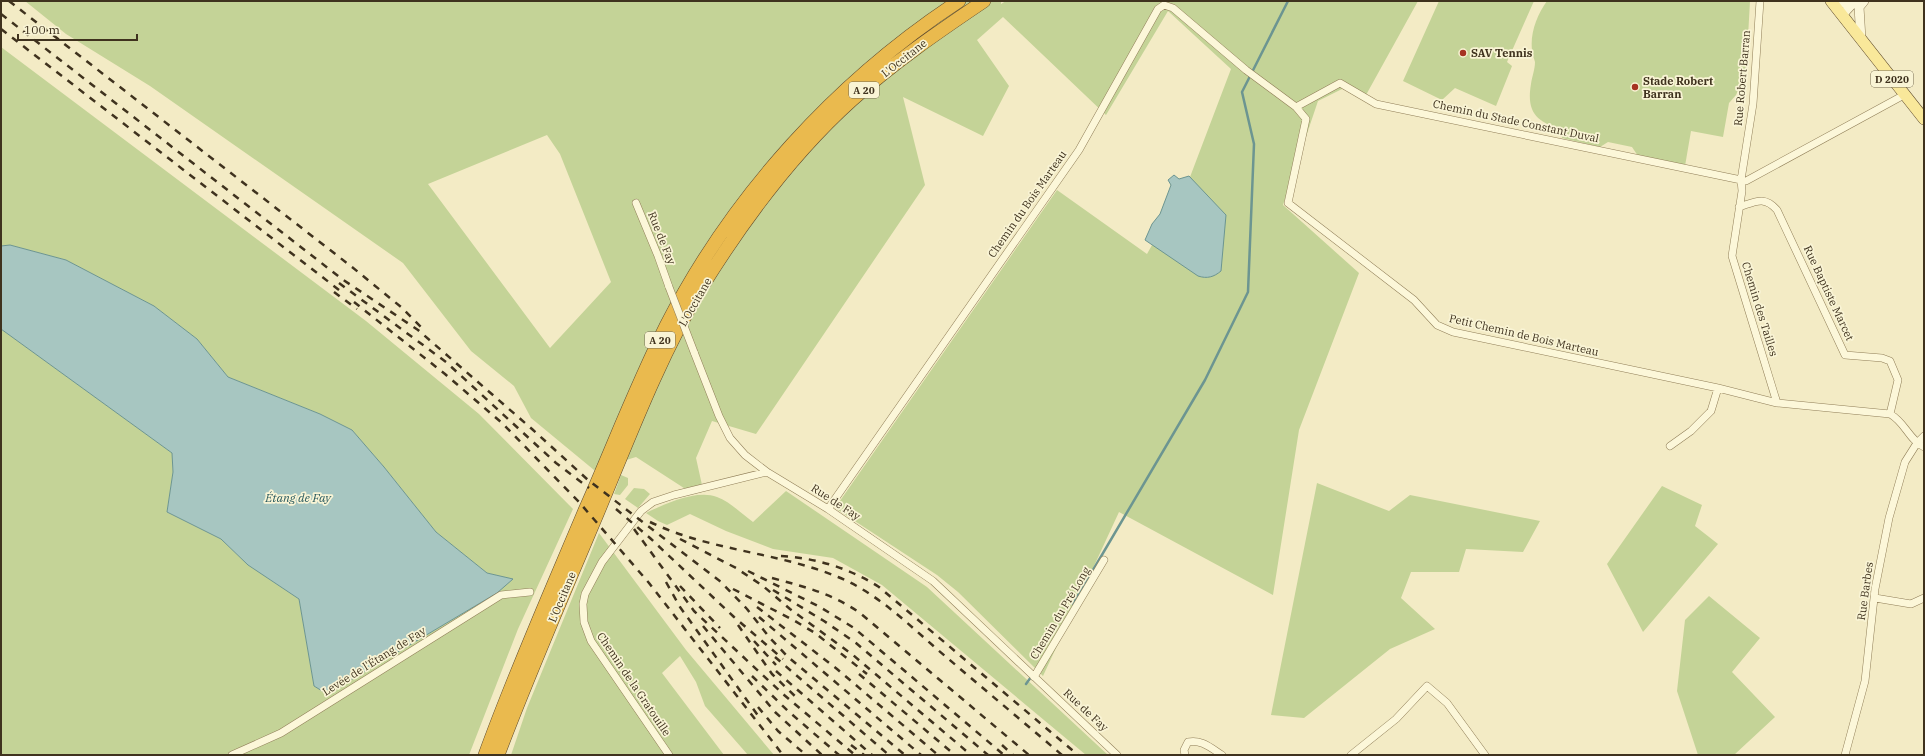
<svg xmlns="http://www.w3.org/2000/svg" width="1925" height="756" viewBox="0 0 1925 756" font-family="'IBM Plex Serif',serif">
  <rect width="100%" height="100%" fill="#f3ebc5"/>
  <path fill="#c4d397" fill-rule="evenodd" d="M25,1H1001V4L1006,1H1418L1366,95L1342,89L1318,101L1283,205L1359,273L1299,430L1273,595L1119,512L1043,676L958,592L937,575L835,508L1057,190L1147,254L1190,177L1231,69L1168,11L1106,115L1003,17L977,40L1009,86L983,136L903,97L925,185L756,434L712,421L696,458L702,485L687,490L636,457L594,470L531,418L514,386L471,351L403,263L150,86L66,34ZM547,135L560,154L611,282L550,348L428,184Z
    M1439,1H1534L1507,62L1512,66L1496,106L1455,88L1442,100L1403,81Z
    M1547,1H1750L1746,73L1736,95L1729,103L1723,137L1691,131L1685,166L1638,156L1632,147L1608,142L1600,147L1562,138L1563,130C1537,122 1526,113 1531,84C1532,77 1535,69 1535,62C1534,58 1532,54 1532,50C1530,33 1537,15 1547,1Z
    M1,47L366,321L479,414L573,509L518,629L469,755H1V329L172,453L173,472L167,512L221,539L248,565L299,599L314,686L327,694L497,593L512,579L487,573L436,532L384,467L352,430L320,414L228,377L197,339L154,306L66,260L10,245L1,246Z
    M621,475L628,478V485L620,495L614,494Z
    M1317,483L1389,511L1410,495L1540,521L1523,552L1466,549L1459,572H1411L1401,598L1435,629L1390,649L1304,718L1271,715Z
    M1662,486L1702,505L1695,526L1718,544L1643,632L1607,564Z
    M634,488L644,489L650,494L638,508L625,499Z
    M786,491L927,587L1108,755H1086L882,585L833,558L773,549L726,531L690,514L667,525L658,521L646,513C664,504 697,489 717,497C729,501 742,514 753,522Z
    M599,533L686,650L774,755H748L705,706L696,682L680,656L662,673L724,755H511L527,708Z
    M1709,596L1760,638L1732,672L1775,717L1734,755H1698L1677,691L1685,620Z"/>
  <path fill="#a7c6c1" stroke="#6c9591" d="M1174,175L1179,179L1189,176L1226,215L1221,271C1214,277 1207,279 1198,276L1145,240L1152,224L1160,214L1171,185L1168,180Z
    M10,245L66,260L154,306L197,339L228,377L320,414L352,430L384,467L436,532L487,573L513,579L497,593L327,694L314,686L299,599L248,565L221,539L167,512L173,472L172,453L1,329V246Z"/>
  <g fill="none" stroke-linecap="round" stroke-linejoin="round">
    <path stroke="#6c9591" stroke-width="2.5" d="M1073,604L1205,380L1248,292L1254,144L1242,92L1288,1
      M1026,684L1031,677"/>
    <defs>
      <path id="minor" d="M1760,1L1753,104L1741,180L1742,191L1732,256L1777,403L1890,414C1905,422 1909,440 1924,447
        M1296,107L1340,83L1376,104L1746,181L1904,95
        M636,203L658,256L669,287
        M1739,207C1755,202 1764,195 1777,210L1845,355L1882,358L1890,361L1898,380L1890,414
        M694,352L719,416L730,438L745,455L767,472L828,509L933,581L1117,755
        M1670,446L1691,431L1711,411L1718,388
        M828,509L1079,150L1158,9L1164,5L1173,8L1246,70L1296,107L1306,119L1288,203L1414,300L1437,325L1453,332L1718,388L1777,403
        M1875,598L1911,604L1924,598
        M1034,677L1104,560
        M232,755L281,733L501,595L530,592
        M669,755L591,641L584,622L583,604L585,594L602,562L641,511L653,502L674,495L767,472
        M1185,755L1184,750L1188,742C1201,739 1211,748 1222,755
        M1351,755L1396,719L1427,686L1447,703L1485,755
        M1845,755L1865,681L1875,589L1889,518L1905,462L1917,443L1924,436"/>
      <path id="tertiary" d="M1833,4L1851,1
        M1842,15L1855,1
        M1861,39L1859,7L1864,1"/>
      <path id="primary" d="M1831,1L1924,119"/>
      <path id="motorway" d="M485,755C515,672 551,591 585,510C612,449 636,386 666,326C732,196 837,81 959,1
        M498,755C529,673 564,593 598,512C629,438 658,360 700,290C742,222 792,154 852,100C893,63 938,32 984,1"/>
    </defs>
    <use href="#minor" stroke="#907e58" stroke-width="8"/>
    <use href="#tertiary" stroke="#907e58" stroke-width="10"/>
    <use href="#primary" stroke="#5e4a2d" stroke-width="12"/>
    <use href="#motorway" stroke="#5e4a2d" stroke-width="14"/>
    <use href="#minor" stroke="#fcf7d9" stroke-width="7"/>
    <use href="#tertiary" stroke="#fcf7d9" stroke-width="9"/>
    <use href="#primary" stroke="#f9e89a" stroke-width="11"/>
    <use href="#motorway" stroke="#eaba4e" stroke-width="13"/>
    <path stroke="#3f321e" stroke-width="2.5" stroke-dasharray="7 7" stroke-linecap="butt" d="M9,1L352,267L401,307L421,327
      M1,14L342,279L418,330L532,429L588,480L721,582L747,609L770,638L788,657L905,755
      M1,29L343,293
      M339,283L446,362L556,463L589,488
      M334,292L357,309
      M354,302L445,374L502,423L579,502L649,583L783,755
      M616,509L650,538L734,617L783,659
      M650,522C710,551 778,552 838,577C877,593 907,623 938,650C979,685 1021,720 1062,755
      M634,529L694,611L783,694L855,755
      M680,539L736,568L763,586L790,609L853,655L971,755
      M781,556C816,558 849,568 879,587L1078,755
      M748,571L820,607L854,628L1004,755
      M772,578C805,587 831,593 860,613L1029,755
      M666,582L680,607L759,717
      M680,586L720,628
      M733,589L795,621L815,633L867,674
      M773,590L824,621L856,643L988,755
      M757,607L837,669L938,755
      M759,617L921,755
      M738,625L772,674L798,699
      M703,626L775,712L822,755
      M754,641L776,665
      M775,657L889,755
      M776,671L872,755
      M859,674L955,755
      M752,676L788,711L839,755
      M758,707L778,731L806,755
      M851,745L864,755
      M1002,745L1013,755"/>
    <defs>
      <path id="minor-bridge" d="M669,287L694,352"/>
    </defs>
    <use href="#minor-bridge" stroke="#907e58" stroke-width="8" stroke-linecap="butt"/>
    <use href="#minor-bridge" stroke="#fcf7d9" stroke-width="7"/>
  </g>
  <g fill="#a63321" stroke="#f9f4d5" stroke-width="1.5">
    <circle cx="1463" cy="53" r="4"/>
    <circle cx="1635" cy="87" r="4"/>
  </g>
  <g text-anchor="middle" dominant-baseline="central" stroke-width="3.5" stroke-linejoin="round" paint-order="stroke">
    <g fill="#f9f4d5" stroke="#776c55" stroke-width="1">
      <rect x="1871" y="71" width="42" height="16" rx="3"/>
      <rect x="849" y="82" width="30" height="16" rx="3"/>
      <rect x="645" y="332" width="30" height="16" rx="3"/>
    </g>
    <g font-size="10" font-weight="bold" fill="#3f321e">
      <text x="1892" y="79">D 2020</text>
      <text x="864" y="90">A 20</text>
      <text x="660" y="340">A 20</text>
    </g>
    <g font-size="11" font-weight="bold" fill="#3f321e" stroke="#f9f4d5" text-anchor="start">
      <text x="1471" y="53">SAV Tennis</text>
      <text x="1643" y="81">Stade Robert<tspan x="1643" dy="13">Barran</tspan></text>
    </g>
    <g font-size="11" fill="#3f321e" stroke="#f9f4d5">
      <text transform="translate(904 58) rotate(-38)">L'Occitane</text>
      <text transform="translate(1742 78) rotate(-85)">Rue Robert Barran</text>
      <text transform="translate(1516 121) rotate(12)">Chemin du Stade Constant Duval</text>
      <text transform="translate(1027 204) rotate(-55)">Chemin du Bois Marteau</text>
      <text transform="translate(662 238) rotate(68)">Rue de Fay</text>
      <text transform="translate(1829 293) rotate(65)">Rue Baptiste Marcet</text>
      <text transform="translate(695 302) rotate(-60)">L'Occitane</text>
      <text transform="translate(1760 309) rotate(73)">Chemin des Tailles</text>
      <text transform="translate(1524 335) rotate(13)">Petit Chemin de Bois Marteau</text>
      <text transform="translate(836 502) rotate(33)">Rue de Fay</text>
      <text transform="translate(1865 591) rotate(-82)">Rue Barbes</text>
      <text transform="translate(562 597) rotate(-67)">L'Occitane</text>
      <text transform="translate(1060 613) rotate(-59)">Chemin du Pré Long</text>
      <text transform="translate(374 661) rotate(-32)">Levée de l'Étang de Fay</text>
      <text transform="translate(634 684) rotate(56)">Chemin de la Gratouille</text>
      <text transform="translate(1086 710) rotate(43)">Rue de Fay</text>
    </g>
    <g font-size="12" font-style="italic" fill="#2c5c60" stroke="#f9f4d5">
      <text x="298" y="497">Étang de Fay</text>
    </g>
  </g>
  <rect width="1925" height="756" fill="none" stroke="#3f321e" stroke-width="4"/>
  <path d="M18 34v6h119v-6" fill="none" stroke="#3f321e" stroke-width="2"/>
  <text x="24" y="34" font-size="12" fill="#3f321e" stroke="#f9f4d5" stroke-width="3" paint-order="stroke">100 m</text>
</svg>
